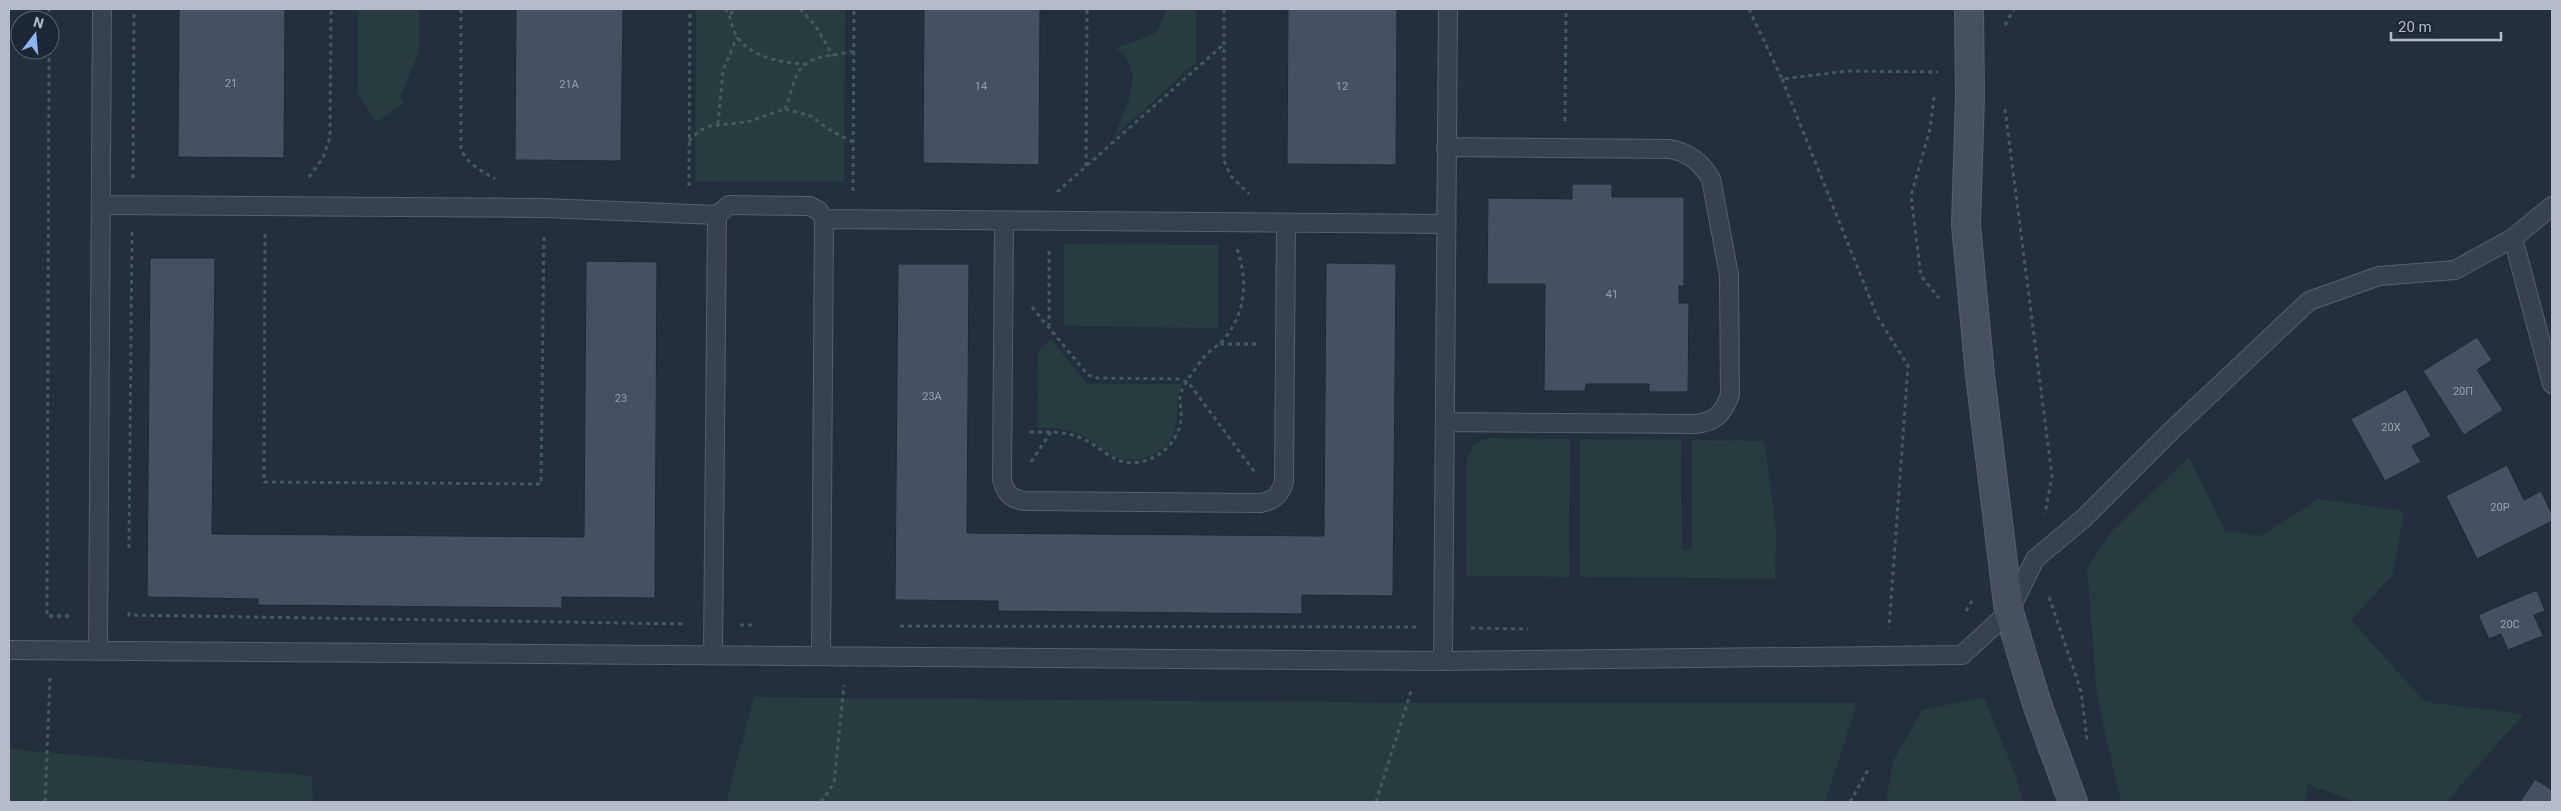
<svg xmlns="http://www.w3.org/2000/svg" width="2561" height="811" viewBox="0 0 2561 811" font-family="Roboto,sans-serif">
  <rect width="100%" height="100%" fill="#242f3e"/>
  <path fill="#263c3f" d="M358,9H419V52L400,97L404,103L376,122L358,94Z
    M696,9H845L844,182L695,181Z
    M1167,9H1196V62L1114,137C1125,108 1148,71 1116,48L1156,33Z
    M1064,244L1218,245V328L1064,326Z
    M1051,339L1087,384H1183C1170,401 1184,422 1169,442C1158,455 1134,465 1117,458C1103,452 1093,439 1079,434C1065,428 1052,428 1037,428L1038,351Z
    M1488,438L1570,439L1569,577L1466,576L1467,458L1474,445Z
    M1580,439L1681,440L1682,551L1692,550V440L1764,441L1776,528L1775,578L1580,577Z
    M2189,457L2225,531L2260,536L2319,499L2404,511L2393,575L2351,620L2425,702L2524,714L2446,802H2356L2307,784L2306,802H2121L2097,697L2087,568L2112,531Z
    M754,697L1407,703H1857L1825,802H726Z
    M1984,697L2016,776L2023,802H1886L1893,761L1923,710Z
    M9,749L312,776L313,802H9Z"/>
  <path fill="#455162" stroke="#1f2835" d="M179,9H285L284,158L178,157Z
    M516,9H623L621,161L515,160Z
    M924,9H1040L1039,165L923,163Z
    M1288,9H1397L1396,165L1287,164Z
    M1572,184H1612V197H1684V286H1679V303H1689L1688,392H1649V384H1586L1585,391H1544L1545,284H1487L1488,198L1572,199Z
    M150,258H215L212,534L584,537L586,261L657,262L655,598L562,597V608L258,605V599L147,597Z
    M1326,263L1396,264L1393,596L1302,595V614L998,611V601L895,600L898,264H969L967,533L1324,536Z
    M2477,337L2492,360L2477,370L2503,410L2464,435L2423,371Z
    M2406,389L2431,436L2412,446L2421,462L2385,481L2351,419Z
    M2507,465L2524,500L2541,491L2552,514V521L2477,559L2446,496Z
    M2537,590L2545,611L2534,615L2543,636L2508,650L2501,634L2489,639L2478,615Z
    M2535,779L2552,790V802H2520Z"/>
  <g fill="none" stroke-linecap="round" stroke-linejoin="round">
    <defs>
      <path id="lane" d="M101,205L544,208L717,215
        M824,219L1446,224
        M1004,221L1002,479C1005,493 1011,499 1025,501L1260,503C1273,501 1281,495 1284,481L1286,223
        M2513,238L2552,384
        M1445,422L1695,424C1715,422 1723,414 1730,395L1729,275L1711,179C1701,162 1690,153 1670,149L1446,147
        M9,650L1443,661L1962,655L2009,612L2035,559L2084,518L2169,433L2309,301L2379,276L2455,270L2513,238L2552,206
        M98,650L102,9
        M713,655L717,215L729,205L810,206L819,211L824,219L821,656
        M1443,661L1448,9"/>
      <path id="secondary" d="M1969,9L1970,96L1966,225L1980,375L2009,612L2037,704L2073,802"/>
    </defs>
    <use href="#lane" stroke="#565f6c" stroke-width="20"/>
    <use href="#secondary" stroke="#565f6c" stroke-width="30"/>
    <path stroke="#44595c" stroke-width="3" stroke-dasharray="4 4" stroke-linecap="butt" d="M461,9V149C467,164 482,171 495,179
      M725,9C732,17 731,28 737,37C751,57 782,63 804,64
      M800,9L815,25L833,56
      M1224,9V161L1231,176L1249,194
      M1749,9L1782,79L1848,71L1938,72
      M730,14L736,9
      M49,20V9
      M2005,25L2014,9
      M49,50L47,616H71
      M1782,79L1877,316L1908,366L1889,628
      M1934,97L1930,129L1911,196L1921,276L1939,298
      M785,109C790,98 792,84 798,73C807,54 837,56 854,51
      M2005,109L2052,476L2045,514
      M1565,121L1566,9
      M718,124L723,71L737,37
      M689,141L699,131L710,126L747,122L785,109L811,116L828,129L853,142
      M1086,166L1087,9
      M309,177L323,158L330,137L331,9
      M133,178L134,9
      M689,186L690,9
      M853,191L854,9
      M1057,192L1224,44
      M265,234L264,482L541,484L544,235
      M1032,307L1088,375L1098,378L1178,379L1188,382L1256,474
      M1049,327V249
      M1220,344H1258
      M1030,432C1047,432 1063,431 1079,437C1102,446 1113,467 1140,462C1161,458 1180,440 1181,418C1182,409 1178,400 1181,392C1186,381 1197,366 1204,357C1210,350 1218,346 1224,339C1246,313 1248,280 1237,249
      M1031,462L1051,432
      M129,548L132,232
      M2049,597L2081,691L2087,740
      M1966,611L1973,599
      M129,612V615L686,624
      M740,625H754
      M900,626L1416,627
      M1471,628L1528,629
      M45,802L50,678
      M821,802L834,783L844,685
      M1376,802L1412,688
      M1850,802L1869,768"/>
    <use href="#lane" stroke="#38414e" stroke-width="18"/>
    <use href="#secondary" stroke="#465061" stroke-width="28"/>
  </g>
  <g text-anchor="middle" dominant-baseline="central" stroke-width="4.5" stroke-linejoin="round" paint-order="stroke">
    <g font-size="11" fill="#98a1af">
      <text x="231" y="83">21</text>
      <text x="569" y="84">21А</text>
      <text x="981" y="86">14</text>
      <text x="1342" y="86">12</text>
      <text x="1612" y="294">41</text>
      <text x="2463" y="391">20П</text>
      <text x="932" y="396">23А</text>
      <text x="621" y="398">23</text>
      <text x="2391" y="427">20Х</text>
      <text x="2500" y="507">20Р</text>
      <text x="2510" y="624">20С</text>
    </g>
  </g>
  <rect width="2561" height="811" fill="none" stroke="#b4bcc9" stroke-width="20"/>
  <g transform="translate(35 35) rotate(16)"><circle r="24" fill="#1d2633" stroke="#59626f"/>
  <path d="M0-4L9 19L0 12L-9 19Z" fill="#8ab4f8"/>
  <text y="-8" font-size="14" font-weight="bold" text-anchor="middle" fill="#b4bcc9">N</text>
  </g>
  <path d="M2391 32v8h110v-8" fill="none" stroke="#b4bcc9" stroke-width="2.5"/>
  <text x="2398" y="32" font-size="15" fill="#b4bcc9" stroke="#1d2633" stroke-width="4" paint-order="stroke">20 m</text>
</svg>
